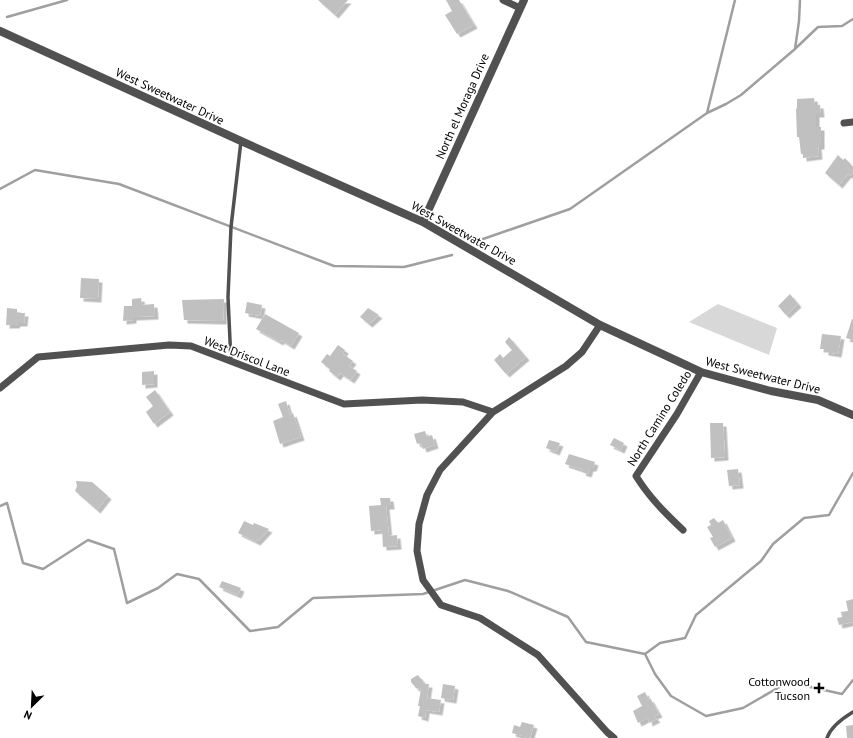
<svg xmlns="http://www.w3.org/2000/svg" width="853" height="738" viewBox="0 0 853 738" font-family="'PT Sans',sans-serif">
  <defs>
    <filter id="shadow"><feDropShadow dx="3.5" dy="3.5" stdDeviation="0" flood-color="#0004"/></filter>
  </defs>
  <rect width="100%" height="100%" fill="#fff"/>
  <path fill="#d8d8d8" d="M718,304L777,328L769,355L689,322Z"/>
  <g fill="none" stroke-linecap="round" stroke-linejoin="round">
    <path stroke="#9f9f9f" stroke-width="2.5" d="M7,17L67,0
      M796,48L818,27L842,26L853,19
      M707,113L726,104L741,95L795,49L799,21L800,0
      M0,189L35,170L119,184L334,266L404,267L452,255
      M483,239L570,209L707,113L735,0
      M0,506L7,503L23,563L43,569L88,540L114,549L127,603L158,588L177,574L199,579L250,631L278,627L313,598L423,594L465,580L508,591L568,617L586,642L645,654L660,643L685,638L696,615L761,561L773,544L804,518L829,515L853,473
      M645,654L655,674L671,696L706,716L743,708L788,682L842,694L853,680"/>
  </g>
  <path fill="#c0c0c0" filter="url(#shadow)" d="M318,0H348L335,15Z
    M446,0H459L474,25L457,34L445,15L452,11Z
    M814,98L815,105H820L821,114H816V127H821V146H818L819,156L803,158V154H801L799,137H797L796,109L797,108V99Z
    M838,155L843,160L845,158L853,167V172L850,176L848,174L839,185L825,173Z
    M81,278L99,279L98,299L80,298Z
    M790,294L798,304L786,315L778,306Z
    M141,298L142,305L154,304L155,316L133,317V320L123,321L124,306H132V299Z
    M224,299L223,321L184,320L182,300Z
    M247,302L262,305L260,316L245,313Z
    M7,308L17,309V313H25L24,323H17L16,325H6Z
    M368,308L379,315L369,324L360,317Z
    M265,314L299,333L291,346L281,340L280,342L256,329Z
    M852,319H853V340L846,338Z
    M822,334L841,336L838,354L825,352V349H820Z
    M509,337L526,357L506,374L494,360L500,354L503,358L512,350L505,342Z
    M338,345L345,350L343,354L353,361L349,366L357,371L351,380L340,373L337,377L329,371L330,369L321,362L327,354L330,356Z
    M154,371V384L142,385V372Z
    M155,390L170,412L154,424L146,412L153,406L146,397Z
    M286,401L290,415L293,413L301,437L280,444L273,421L283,417L278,404Z
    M710,423H723L725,457L711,458Z
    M425,431L427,437L432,435L435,445L423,449L421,443L417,444L414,434Z
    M614,438L624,443L621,450L610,445Z
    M549,440L560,443L556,452L546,448Z
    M569,454L595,462L593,468H590L588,474L582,472L583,470L565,464Z
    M738,469L740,485L729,486L727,470Z
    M76,481L92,482L108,496L97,510L75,491L77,486Z
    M380,498H390L391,506H386L389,536L397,535L398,546L383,547L382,530L371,531L369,506L381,505Z
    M714,518L718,523L723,520L732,538L715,547L710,538L713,537L707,527L711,525L709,521Z
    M244,521L253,525L254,523L269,529L257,542L238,533Z
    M222,581L241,588L238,595L219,587Z
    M853,599V622L839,625L837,618L842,617L841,612L848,611L846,601Z
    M418,675L425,684H429L427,698L441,700L439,712L426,710L425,718L418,716L420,706H418L421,689L416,688L411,682V679L416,676Z
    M443,684L455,686L453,700L441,698Z
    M645,692L649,700L650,698L659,714L654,716L657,719L649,723L648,718L638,723L633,711L642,706L637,696Z
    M522,722L534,725L530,738H523V736L512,733L514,725L520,727Z
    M853,725V738H847L846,726Z"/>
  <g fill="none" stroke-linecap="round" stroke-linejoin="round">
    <path stroke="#515151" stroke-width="3.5" d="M231,362L228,297L231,227L241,141
      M827,738C831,726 843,718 853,712"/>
    <path stroke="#515151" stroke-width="7" d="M503,0L520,8
      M844,123L853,122
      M600,325L582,352L566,366L493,412L440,470L427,495L419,524L417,551L423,580L441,605L480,618L538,655L607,732L614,738
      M0,388L38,357L169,345L191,346L344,404L422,400L463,402L493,412
      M683,530C665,513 649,497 636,476L677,414L701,372"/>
    <path stroke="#515151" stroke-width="8" d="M0,31L241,141L423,222L600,325L701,372L771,391L818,400L853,415
      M423,222L524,0"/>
  </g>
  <path fill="#000" stroke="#fff" stroke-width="1.5" d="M817 682h4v4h4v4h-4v4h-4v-4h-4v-4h4z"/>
  <g text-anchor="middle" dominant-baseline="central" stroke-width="3.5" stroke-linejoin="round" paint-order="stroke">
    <g font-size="12" fill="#000" stroke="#fff">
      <text transform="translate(170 96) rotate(25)">West Sweetwater Drive</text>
      <text transform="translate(462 106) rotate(-66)">North el Moraga Drive</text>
      <text transform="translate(464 233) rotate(29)">West Sweetwater Drive</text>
      <text transform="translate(247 356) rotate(21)">West Driscol Lane</text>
      <text transform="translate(763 375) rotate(14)">West Sweetwater Drive</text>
      <text transform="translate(659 418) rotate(-58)">North Camino Coledo</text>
    </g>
    <g font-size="12" fill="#000" stroke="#fff" text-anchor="end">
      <text x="810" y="681">Cottonwood<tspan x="810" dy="14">Tucson</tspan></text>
    </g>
  </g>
  <g transform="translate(32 706) rotate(204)" stroke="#ffffff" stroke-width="3" paint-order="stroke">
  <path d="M0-3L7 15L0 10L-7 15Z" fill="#000000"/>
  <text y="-6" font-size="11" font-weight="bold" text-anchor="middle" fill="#000000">N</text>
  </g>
</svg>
